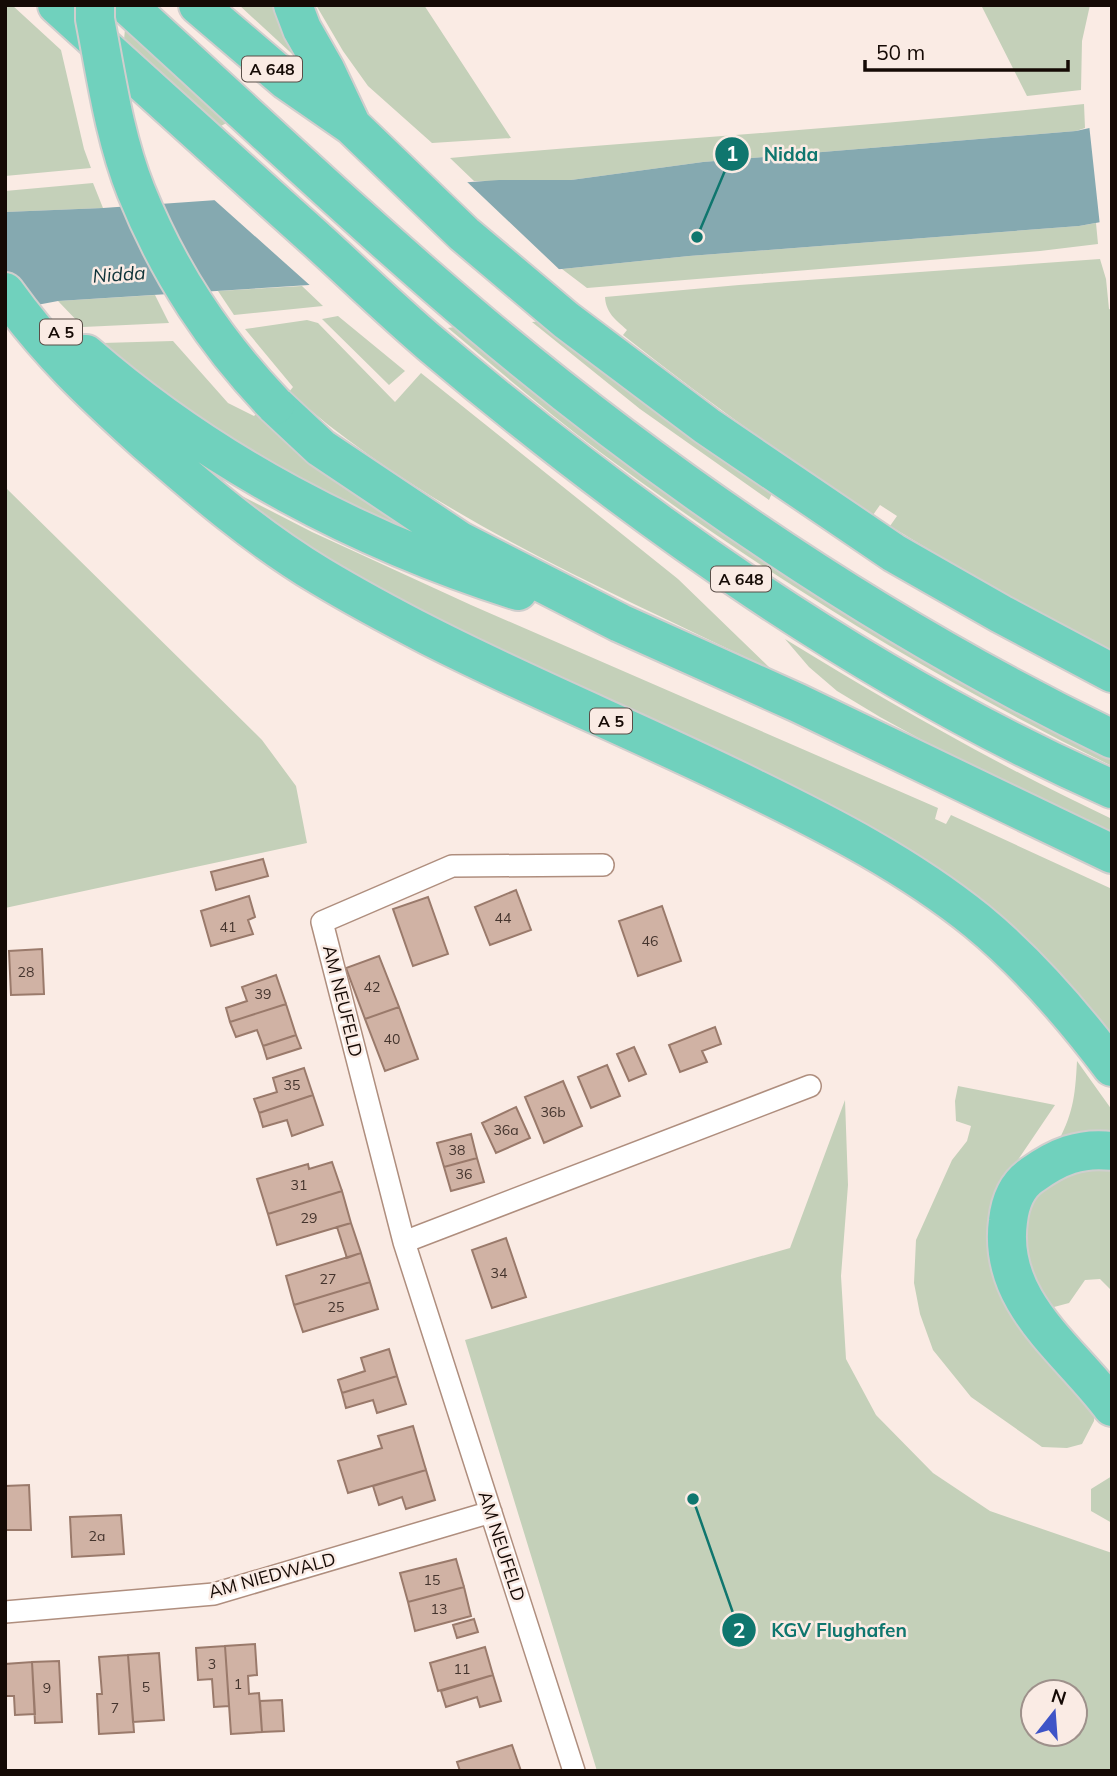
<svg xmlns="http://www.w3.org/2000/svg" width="1117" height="1776" viewBox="0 0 1117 1776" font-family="Mulish,sans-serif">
  <rect width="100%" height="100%" fill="#faebe4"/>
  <path fill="#c4d0b9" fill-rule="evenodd" d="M5,5H12L61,50L84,149L91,168L5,176Z
    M239,5H278L303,64Z
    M316,5H424L511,138L432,143L368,86L343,51Z
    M981,5H1090L1082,41L1081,90L1027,96Z
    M125,29L228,122L221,126L124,40Z
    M1084,104L1085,128L1076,131L703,162L571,180L474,181L450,158C661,139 873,127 1084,104Z
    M93,183L103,208L5,212V191Z
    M1096,223L1098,244L1040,251L587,288L562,269L689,256L1079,226Z
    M1100,259L1106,279L1109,309L1112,310V651L988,585L890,526L897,516L880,505L873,515C787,459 704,399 623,335L627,330C615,319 606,313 605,297L739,285Z
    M302,286L323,306L234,315L218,291Z
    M155,295L169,323L83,327L58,301Z
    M338,316L405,371L389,385L322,319Z
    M307,320L318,323L395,402L421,373L678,579L772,670C606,589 429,516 289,392L293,387L245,329Z
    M544,321L773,491L769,500L640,409L532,322Z
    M461,326L1112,755V766C932,678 761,572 600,452C548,413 498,370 448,328Z
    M173,341L228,403L254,416L259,411L455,556L247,463L102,343Z
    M5,487L262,740L296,786L307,843L5,908Z
    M238,494L312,532L471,605L938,808L935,819L946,824L951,815L1112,889V1048L1046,970L485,652L231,501Z
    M785,639C891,704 999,766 1112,819V832L964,763L880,717L837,691L809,667Z
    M1077,1061L1112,1110V1140L1055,1148C1073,1114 1075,1099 1077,1061Z
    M958,1086L1055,1105L1001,1185L990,1208L987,1228L996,1275L1095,1406L1094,1421L1082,1444L1067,1448L1042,1447L971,1397L933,1350L920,1314L914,1283L916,1240L952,1160L967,1141L971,1126L956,1121L955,1101Z
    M845,1100L848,1185L841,1276L846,1359L876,1415L933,1473L990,1511L1112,1553V1771H597L465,1340L790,1248ZM1033,1692H1075V1734H1033Z
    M1112,1167V1291L1100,1279L1085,1280L1069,1303L1054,1307L1041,1301L1025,1272V1220L1036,1194L1065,1171Z
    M1112,1476V1523L1091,1511V1489Z"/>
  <path fill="#85a9b0" d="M1112,123V220L1079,226L689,256L562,269L58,301L5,311V212L103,208L499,180H571L703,162L1076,131Z"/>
  <path fill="#faebe4" d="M1112,120V223L1100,226L1089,124Z
    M464,179L562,272L313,288L211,197Z"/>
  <path fill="#d0b2a4" stroke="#9a7a6b" stroke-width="2" d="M263,859L268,876L216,890L211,872Z
    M516,890L531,930L490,945L475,907Z
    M249,896L255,917L248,920L253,934L211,946L201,911Z
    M428,897L448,954L413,966L393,909Z
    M662,906L681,961L638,976L619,921Z
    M42,949L44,994L11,995L9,951Z
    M379,956L399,1007L365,1019L346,968Z
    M276,975L286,1004L230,1022L226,1008L247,1001L242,987Z
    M286,1004L296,1035L263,1046L257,1030L236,1037L230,1022Z
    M399,1007L418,1059L385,1071L365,1019Z
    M715,1027L721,1044L702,1051L707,1062L680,1072L669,1045Z
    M296,1035L301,1048L267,1059L263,1046Z
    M634,1047L646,1074L629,1081L617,1054Z
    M607,1065L620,1096L591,1108L578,1077Z
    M304,1068L313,1095L259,1113L254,1099L277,1092L273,1078Z
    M563,1081L582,1126L544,1143L525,1097Z
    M313,1095L323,1125L292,1136L287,1120L263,1127L259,1113Z
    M516,1107L530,1138L496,1153L482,1123Z
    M471,1134L477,1158L444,1167L437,1143Z
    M477,1158L484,1182L451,1191L444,1167Z
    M332,1162L342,1191L268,1214L257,1179L308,1164L309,1169Z
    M342,1191L351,1223L277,1245L268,1214Z
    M351,1223L361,1253L347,1258L337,1227Z
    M506,1238L526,1297L492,1308L472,1250Z
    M361,1253L370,1282L294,1305L286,1276Z
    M370,1282L378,1309L303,1332L294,1305Z
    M389,1349L397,1376L342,1393L338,1380L365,1371L361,1358Z
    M397,1376L406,1404L377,1413L373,1400L346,1408L342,1393Z
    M413,1426L426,1470L348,1493L338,1461L382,1448L378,1436Z
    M426,1470L435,1500L406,1509L402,1497L379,1505L373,1486Z
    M29,1485L31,1530H5V1486Z
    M121,1515L124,1554L72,1557L70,1517Z
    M456,1559L464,1587L408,1602L400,1573Z
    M464,1587L471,1616L415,1631L408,1602Z
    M474,1619L478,1632L457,1638L453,1625Z
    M255,1644L257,1675L248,1676L249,1694L259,1693L262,1732L231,1734L225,1646Z
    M225,1646L229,1706L214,1707L212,1679L198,1680L196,1648Z
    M485,1647L493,1675L438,1691L430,1663Z
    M159,1653L164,1720L133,1722L128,1655Z
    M128,1655L134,1732L99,1734L97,1694H102L99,1657Z
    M59,1661L62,1722L35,1723L32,1662Z
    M32,1662L35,1714L15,1715L14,1696H5V1664Z
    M493,1675L501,1701L480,1707L477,1697L446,1707L441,1691Z
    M282,1700L284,1731L262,1732L260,1701Z
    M512,1745L521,1771H460L457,1762Z"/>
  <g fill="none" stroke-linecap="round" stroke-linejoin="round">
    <defs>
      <path id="minor" d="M404,1242L810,1086
        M5,1612L214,1594L491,1512
        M574,1771L404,1242L322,922L452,866L603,865"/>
      <path id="motorway" d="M57,5C141,81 224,157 308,232C349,269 389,308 431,344C636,517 865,680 1112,789
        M127,5C245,112 360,222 482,325C675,487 885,629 1112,739
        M198,5L287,81L352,126L464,234L566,320L707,426L894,553L1001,614L1112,673
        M293,5L302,29L326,71L351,124
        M5,292C47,351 93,394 146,442C201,490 258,539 320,576C355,597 392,617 429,636C535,690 646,735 753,788C831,826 909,866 977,921C1028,963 1072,1014 1112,1067
        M86,354C210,462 360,541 518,591
        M275,405L321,448L460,541L620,623L798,703L1112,854
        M1112,1151C1080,1147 1057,1157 1032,1175C1017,1185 1010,1203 1008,1221C997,1302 1069,1349 1112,1407"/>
    </defs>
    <use href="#minor" stroke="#af8e7e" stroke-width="24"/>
    <use href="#motorway" stroke="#d0cecd" stroke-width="42"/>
    <use href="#minor" stroke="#fff" stroke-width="21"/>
    <use href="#motorway" stroke="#70d1bd" stroke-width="38"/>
    <defs>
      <path id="motorway-bridge" d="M95,5V19C106,76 114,136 136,191C169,273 214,341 275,405"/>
    </defs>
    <use href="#motorway-bridge" stroke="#d0cecd" stroke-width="42" stroke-linecap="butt"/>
    <use href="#motorway-bridge" stroke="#70d1bd" stroke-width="38"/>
  </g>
  <g text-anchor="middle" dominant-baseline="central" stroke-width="5" stroke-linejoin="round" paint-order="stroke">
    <g font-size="14" fill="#44342d">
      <text x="503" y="918">44</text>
      <text x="228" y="927">41</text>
      <text x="650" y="941">46</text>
      <text x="26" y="972">28</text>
      <text x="372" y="987">42</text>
      <text x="263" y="994">39</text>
      <text x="392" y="1039">40</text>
      <text x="292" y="1085">35</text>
      <text x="553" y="1112">36b</text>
      <text x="506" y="1130">36a</text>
      <text x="457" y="1150">38</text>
      <text x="464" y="1174">36</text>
      <text x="299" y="1185">31</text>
      <text x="309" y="1218">29</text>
      <text x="499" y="1273">34</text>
      <text x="328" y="1279">27</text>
      <text x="336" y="1307">25</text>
      <text x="97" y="1536">2a</text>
      <text x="432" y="1580">15</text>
      <text x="439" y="1609">13</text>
      <text x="212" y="1664">3</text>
      <text x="462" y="1669">11</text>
      <text x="238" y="1684">1</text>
      <text x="146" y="1687">5</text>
      <text x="47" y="1688">9</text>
      <text x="115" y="1708">7</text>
    </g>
    <g fill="#faebe4" stroke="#5a4e48" stroke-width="2">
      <rect x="242" y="56.5" width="60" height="25" rx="5"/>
      <rect x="40" y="319.5" width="42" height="25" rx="5"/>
      <rect x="711" y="566.5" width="60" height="25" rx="5"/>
      <rect x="590" y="708.5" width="42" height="25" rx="5"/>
    </g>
    <g font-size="16" font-weight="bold" fill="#150a05">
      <text x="272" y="69">A 648</text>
      <text x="61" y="332">A 5</text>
      <text x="741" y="579">A 648</text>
      <text x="611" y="721">A 5</text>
    </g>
    <g font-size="18" fill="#150a05" stroke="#faebe4">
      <text transform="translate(343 1001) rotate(76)">AM NEUFELD</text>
      <text transform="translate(502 1546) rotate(72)">AM NEUFELD</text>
      <text transform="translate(272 1575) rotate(-15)">AM NIEDWALD</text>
    </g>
    <g font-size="19" font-style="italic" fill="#0e3339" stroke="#faebe4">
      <text transform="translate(119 274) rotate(-4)">Nidda</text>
    </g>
  </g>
  <path fill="none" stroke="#0f766e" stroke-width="2.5" d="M697 237L732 154M693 1499L739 1630"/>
  <g fill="#0f766e" stroke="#faebe4" stroke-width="2.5">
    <circle cx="697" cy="237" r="7"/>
    <circle cx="693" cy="1499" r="7"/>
    <circle cx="732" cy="154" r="18"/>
    <circle cx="739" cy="1630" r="18"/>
  </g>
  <g font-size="21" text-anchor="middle" font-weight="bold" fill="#fff">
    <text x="732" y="161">1</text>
    <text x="739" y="1638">2</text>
  </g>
  <g font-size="19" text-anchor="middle" font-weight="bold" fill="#0f766e" stroke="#faebe4" stroke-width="5" stroke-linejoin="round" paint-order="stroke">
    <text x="791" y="161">Nidda</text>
    <text x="839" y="1637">KGV Flughafen</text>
  </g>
  <rect width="1117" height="1776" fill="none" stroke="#150a05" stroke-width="14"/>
  <g transform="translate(1054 1713) rotate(17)"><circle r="33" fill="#faebe4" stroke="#9e918b" stroke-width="2"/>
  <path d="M0-5L12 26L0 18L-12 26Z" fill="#3e54c7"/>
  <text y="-10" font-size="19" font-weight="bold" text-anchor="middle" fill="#150a05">N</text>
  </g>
  <path d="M865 60v10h203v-10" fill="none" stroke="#150a05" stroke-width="3.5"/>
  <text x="876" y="60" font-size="21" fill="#150a05" stroke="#faebe4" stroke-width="5" paint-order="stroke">50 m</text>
</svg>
